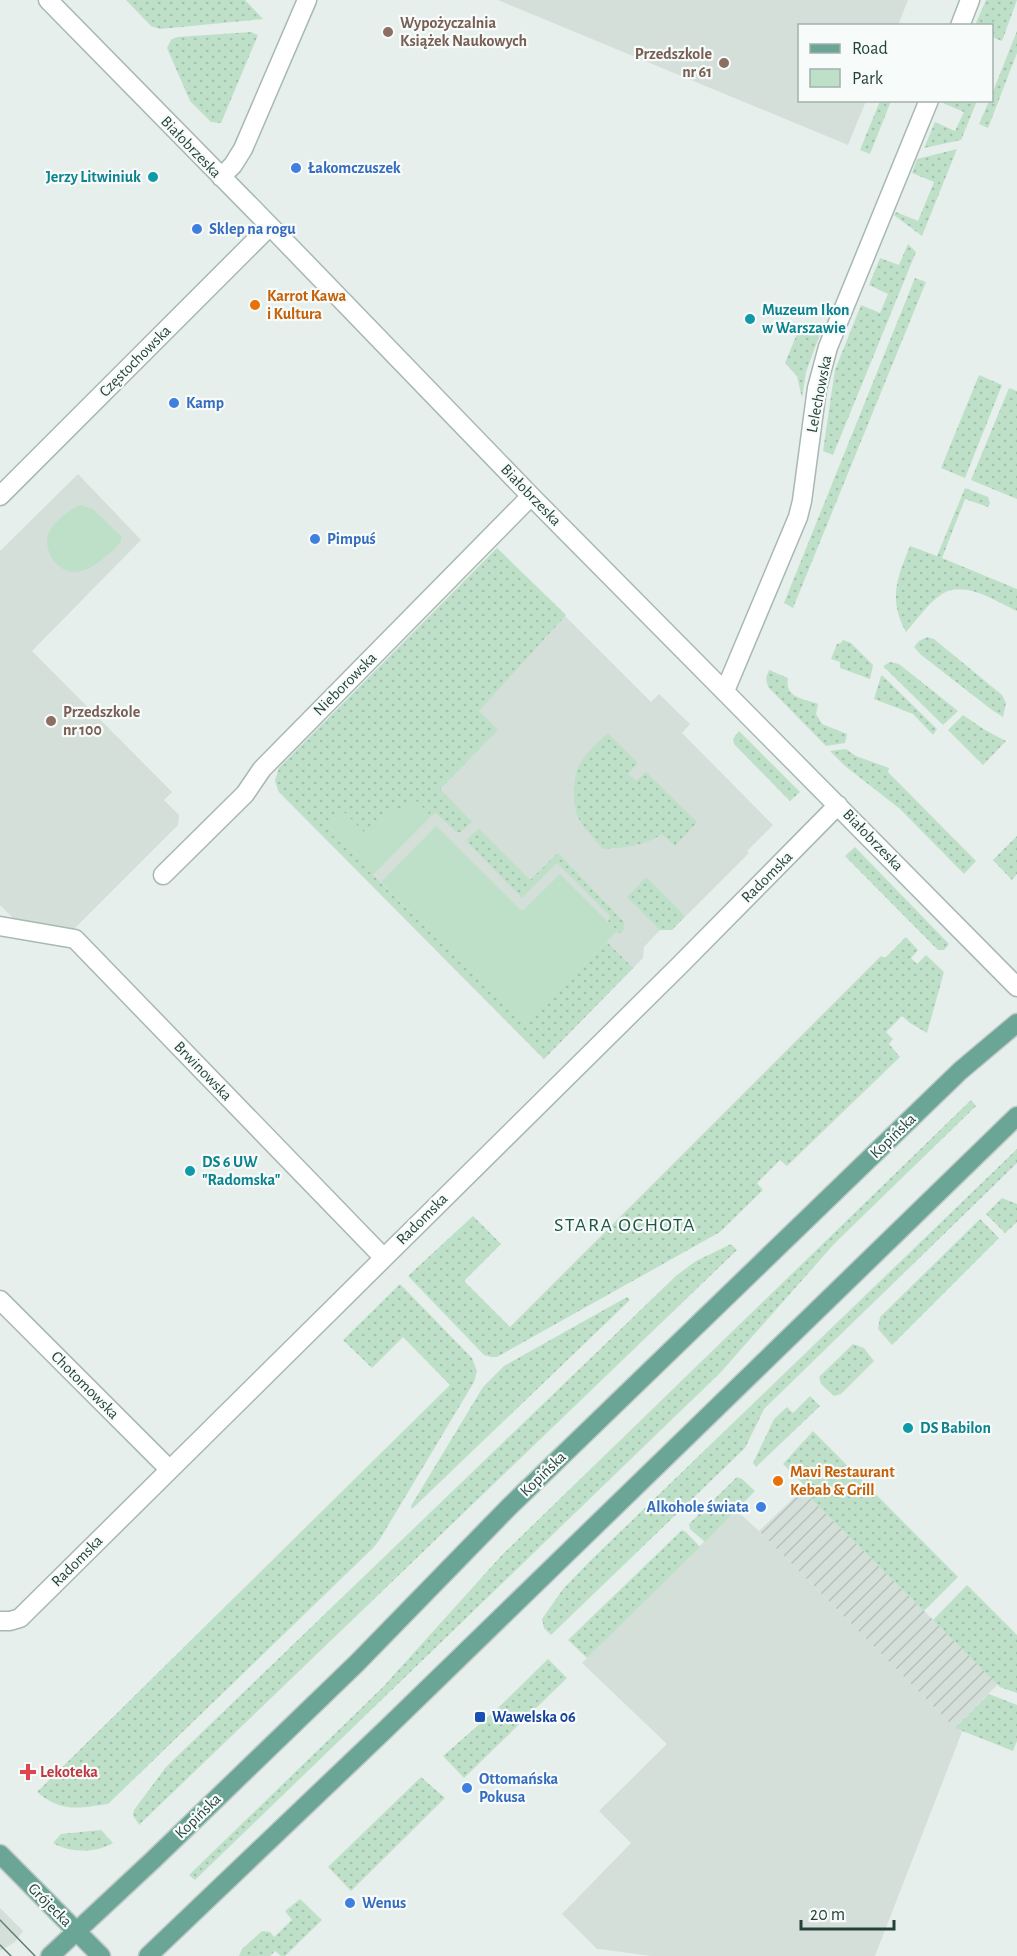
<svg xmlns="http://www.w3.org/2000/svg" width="1017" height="1956" viewBox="0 0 1017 1956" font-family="'Alegreya Sans',sans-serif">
  <defs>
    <pattern id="industrial-furrows" width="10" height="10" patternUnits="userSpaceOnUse" patternTransform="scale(1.5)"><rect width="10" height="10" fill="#d4dfda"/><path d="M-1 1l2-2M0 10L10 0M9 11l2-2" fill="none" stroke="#b6c1bc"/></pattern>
    <pattern id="grass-dots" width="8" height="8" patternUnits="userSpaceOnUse" patternTransform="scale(1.5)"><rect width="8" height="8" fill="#bfe0c8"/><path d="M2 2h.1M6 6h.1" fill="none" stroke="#a4c1ad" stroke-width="1.8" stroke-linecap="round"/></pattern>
  </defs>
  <rect width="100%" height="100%" fill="#e6efeb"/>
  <path fill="#d4dfda" d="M498,0H908L898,25L800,26V100L866,101L848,145Z
    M78,474L141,540L32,651L172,792L164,800L179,815L178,825L74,929L18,923L0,905V551Z
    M497,548L651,702L659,694L690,724L682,733L773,825L747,851L749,853L672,930H660L644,947L643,958L544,1059L279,792L275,781L279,768Z
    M736,1510L759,1531L945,1718L962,1732L875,1956H651L607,1950L597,1949L562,1914L631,1843L599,1811L667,1744L582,1663Z
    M0,1908L23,1931L15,1942L0,1951Z"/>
  <path fill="url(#industrial-furrows)" d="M802,1490L998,1684L955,1728L759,1531Z"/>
  <path fill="url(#grass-dots)" d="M126,0H245L263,19L160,29L151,26Z
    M986,0H1017L1002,41L992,37V26L975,25Z
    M1017,31V53L988,128L979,124L989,101L992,100V94Z
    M251,32L258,35L221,123L211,122L190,101L167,48L171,40L177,37Z
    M880,101H891L870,154L860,150Z
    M944,101H977L961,140L924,148L935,122L955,131L964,112L943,103Z
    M957,149L922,236L894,215L896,212L918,221L934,182L912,173L917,159Z
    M908,244L916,252L833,455L823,451L835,370L861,305L880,313L888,294L869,285L880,258L899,265Z
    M915,278L926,282L793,608L784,603Z
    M801,324L818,331L820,334L806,372L802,398L797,376L785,363Z
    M979,375L1002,385L965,478L941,468Z
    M1009,388L1017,391V499L971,480Z
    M965,488L988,497L990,503L988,507L965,499L942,558L1017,589V611C995,601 965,580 942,594C928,603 917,620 906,632C888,599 897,578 910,546L937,556Z
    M497,548L566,615L479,711L498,730L440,789L472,822L461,832H456L436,813L431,816L416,801L400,816L394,810L368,836L373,875L524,1024L607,942L633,968L544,1059L279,792L275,781L279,768Z
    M927,637L934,639L1002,695L1006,703L1003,717L992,710L920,654L914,647L919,641Z
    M843,640L851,643L873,665L870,679L840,668V662L831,659L837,644L841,643Z
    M890,662L899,664L958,711L943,725L883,666Z
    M769,670L788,678C784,698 804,699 818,704L816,714L822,724L847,734L845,743L826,746L768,687L766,678Z
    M881,676H883L937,729L933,735L913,714L874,699Z
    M963,715L985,730L1006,741L983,765L948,730Z
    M739,731L800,792L790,801L734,744L733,739Z
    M608,733L638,763L628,774L636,781L646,772L697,822L675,846L662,834C643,847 624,847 603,849C595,839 585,830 579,819C575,811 574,801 574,792C574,762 587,753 608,733Z
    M846,749L856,756L889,768L888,772L976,861L964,874L900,809L845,766L830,751Z
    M479,829L530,880L558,853L624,922V929L619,934L608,922L610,916L557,863L522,898L468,843L467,839Z
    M1017,836V874L1012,880L993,860Z
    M855,847L949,944L944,950H938L845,856Z
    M646,877L685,916L672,930H660L627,897Z
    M906,937L918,950L911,958L917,964L926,955L944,972L927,1033L910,1023L902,1016L886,1032L893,1039L889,1044L900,1057L787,1166L780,1160L757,1183L763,1190L720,1232L497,1357H491L484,1355L408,1276L473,1216L501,1244L464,1281L510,1327L881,956L885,958Z
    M971,1100L976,1106L834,1244L720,1373L195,1880L189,1875L383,1687L501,1556Z
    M1017,1149V1163L764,1409L745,1448L551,1635L544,1628L542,1619L563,1589L591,1560Z
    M1002,1198L1017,1204V1222L1005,1233L986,1214Z
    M980,1219L999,1238L892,1345L878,1329L880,1317Z
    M731,1244L737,1250L139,1825L133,1815L134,1810L166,1767L677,1275L696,1261Z
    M400,1284L472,1358L477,1371L474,1382L380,1539L374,1547L108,1804C78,1808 62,1813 37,1792L450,1385L403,1337L372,1368L343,1340Z
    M627,1297L630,1300L412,1509L411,1506L483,1387L504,1366Z
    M853,1344L864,1348L874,1361L841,1394L834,1396L821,1384L819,1377Z
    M810,1396L820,1406L756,1467L753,1463L774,1419L787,1407L793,1413Z
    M813,1431L958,1577L924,1611L802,1490L805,1486L783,1464Z
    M737,1477L742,1479L755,1491L705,1542L690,1529L689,1524Z
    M682,1530L686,1532L700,1547L587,1658L568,1640Z
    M967,1585L1017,1635V1693L1000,1687L933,1620Z
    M548,1659L567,1678L464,1778L443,1756L498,1708Z
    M989,1694L1017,1705V1741L1013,1751L955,1728Z
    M421,1777L445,1798L351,1891L328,1867Z
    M101,1830L113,1843C97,1853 69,1853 53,1843L61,1834Z
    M300,1899L322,1920L285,1956H281L275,1951L270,1956H239L242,1949L262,1931L270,1932L274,1937L292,1920L285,1911Z"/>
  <path fill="#bfe0c8" d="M80,505L93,509L121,536V541C117,547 111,552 105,557C97,565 83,573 72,572C55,570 42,548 49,532C55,521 69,510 80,505Z
    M416,801L431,816L373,875L325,827L342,810L368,836L394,809L401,815Z
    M436,826L522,911L560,874L617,931L524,1025L381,882Z"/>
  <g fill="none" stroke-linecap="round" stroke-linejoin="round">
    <defs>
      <path id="minor" d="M48,0L270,226L531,496L1017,987
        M960,26L970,0
        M221,177L233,165L243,149L307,0
        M0,496L270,226
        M725,691L798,517L802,501L817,388L828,347L929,100
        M163,875L245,794L262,769L531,496
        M0,926L75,939L384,1258
        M0,1300L169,1469
        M0,1621H10L20,1618L680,965L838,805"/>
      <path id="major" d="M0,1854L101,1956
        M50,1956L153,1860L357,1663L509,1507L811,1215L960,1071L1017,1023
        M148,1956L386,1729L1017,1116"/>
    </defs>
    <use href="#minor" stroke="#a8b8b2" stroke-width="21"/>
    <use href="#major" stroke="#c2cac8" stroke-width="21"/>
    <use href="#minor" stroke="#fff" stroke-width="18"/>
    <use href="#major" stroke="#6aa596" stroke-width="18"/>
    <path stroke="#5f7d75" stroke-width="1.5" d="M0,1920L35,1956
      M0,1945L11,1956"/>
  </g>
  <g fill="#8d6e63" stroke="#f7fbf9" stroke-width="2">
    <circle cx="388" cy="32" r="6"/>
    <circle cx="724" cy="63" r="6"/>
    <circle cx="51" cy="721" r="6"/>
  </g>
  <g fill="#3f7fe0" stroke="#f7fbf9" stroke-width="2">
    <circle cx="296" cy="168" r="6"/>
    <circle cx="197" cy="229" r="6"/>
    <circle cx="174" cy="403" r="6"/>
    <circle cx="315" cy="539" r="6"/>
    <circle cx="761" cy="1507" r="6"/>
    <circle cx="467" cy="1788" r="6"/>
    <circle cx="350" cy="1903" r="6"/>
  </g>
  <g fill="#0f9aa8" stroke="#f7fbf9" stroke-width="2">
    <circle cx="153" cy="177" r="6"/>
    <circle cx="750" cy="319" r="6"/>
    <circle cx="190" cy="1171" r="6"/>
    <circle cx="908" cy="1428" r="6"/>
  </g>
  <g fill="#e8710a" stroke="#f7fbf9" stroke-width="2">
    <circle cx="255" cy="305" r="6"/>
    <circle cx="778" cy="1481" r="6"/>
  </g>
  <rect fill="#1a4fb4" stroke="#f7fbf9" stroke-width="2" x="474" y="1711" width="12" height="12" rx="3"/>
  <path fill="#e0444e" stroke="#f7fbf9" stroke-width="2" d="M25 1763h6v6h6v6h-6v6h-6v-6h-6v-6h6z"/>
  <g text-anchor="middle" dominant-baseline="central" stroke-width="4.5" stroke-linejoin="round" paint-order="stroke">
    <g font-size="16" font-weight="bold" fill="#785e54" stroke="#f7fbf9" text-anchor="start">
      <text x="400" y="23">Wypożyczalnia<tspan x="400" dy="18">Książek Naukowych</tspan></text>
      <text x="712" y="54" text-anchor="end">Przedszkole<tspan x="712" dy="18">nr 61</tspan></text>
      <text x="63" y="712">Przedszkole<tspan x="63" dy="18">nr 100</tspan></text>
    </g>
    <g font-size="16" fill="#24423a" stroke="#f7fbf9">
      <text transform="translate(191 147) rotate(46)">Białobrzeska</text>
      <text transform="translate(135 361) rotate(-45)">Częstochowska</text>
      <text transform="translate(819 394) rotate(-79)">Lelechowska</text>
      <text transform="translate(531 495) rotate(46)">Białobrzeska</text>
      <text transform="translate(345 684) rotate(-45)">Nieborowska</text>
      <text transform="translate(873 840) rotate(46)">Białobrzeska</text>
      <text transform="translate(767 877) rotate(-45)">Radomska</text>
      <text transform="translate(203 1071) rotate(46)">Brwinowska</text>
      <text transform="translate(893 1136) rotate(-44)">Kopińska</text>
      <text transform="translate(422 1219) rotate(-45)">Radomska</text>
      <text transform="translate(85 1385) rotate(45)">Chotomowska</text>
      <text transform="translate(543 1474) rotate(-44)">Kopińska</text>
      <text transform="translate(77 1561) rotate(-45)">Radomska</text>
      <text transform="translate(198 1816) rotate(-44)">Kopińska</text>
      <text transform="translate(50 1905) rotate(45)">Grójecka</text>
    </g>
    <g font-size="16" font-weight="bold" fill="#366cbe" stroke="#f7fbf9" text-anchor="start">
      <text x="308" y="168">Łakomczuszek</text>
      <text x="209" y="229">Sklep na rogu</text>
      <text x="186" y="403">Kamp</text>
      <text x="327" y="539">Pimpuś</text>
      <text x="749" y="1507" text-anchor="end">Alkohole świata</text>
      <text x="479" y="1779">Ottomańska<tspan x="479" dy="18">Pokusa</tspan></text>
      <text x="362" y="1903">Wenus</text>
    </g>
    <g font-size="16" font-weight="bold" fill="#0d838f" stroke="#f7fbf9" text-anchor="start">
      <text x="141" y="177" text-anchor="end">Jerzy Litwiniuk</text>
      <text x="762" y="310">Muzeum Ikon<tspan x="762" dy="18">w Warszawie</tspan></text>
      <text x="202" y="1162">DS 6 UW<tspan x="202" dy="18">"Radomska"</tspan></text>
      <text x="920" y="1428">DS Babilon</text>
    </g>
    <g font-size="16" font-weight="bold" fill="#c56008" stroke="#f7fbf9" text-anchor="start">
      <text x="267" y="296">Karrot Kawa<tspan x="267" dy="18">i Kultura</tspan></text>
      <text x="790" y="1472">Mavi Restaurant<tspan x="790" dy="18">Kebab &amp; Grill</tspan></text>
    </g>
    <g font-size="16" font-weight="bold" fill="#164399" stroke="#f7fbf9" text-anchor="start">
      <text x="492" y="1717">Wawelska 06</text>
    </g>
    <g font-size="16" font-weight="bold" fill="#be3a42" stroke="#f7fbf9" text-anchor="start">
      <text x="40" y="1772">Lekoteka</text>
    </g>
    <g font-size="20" letter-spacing="1.5" fill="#1f5548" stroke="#f7fbf9">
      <text x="625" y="1225">STARA OCHOTA</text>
    </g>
  </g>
  <rect x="798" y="24" width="195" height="78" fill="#f7fbf9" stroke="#a3b1ad" stroke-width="1.5"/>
  <rect x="810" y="44" width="30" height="9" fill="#6aa596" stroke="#a3b1ad" stroke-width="1.5"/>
  <text x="852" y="54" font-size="18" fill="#24423a">Road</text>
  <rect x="810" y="69" width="30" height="18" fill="#bfe0c8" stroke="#a3b1ad" stroke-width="1.5"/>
  <text x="852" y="84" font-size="18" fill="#24423a">Park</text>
  <path d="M801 1920v9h93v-9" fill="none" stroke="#24423a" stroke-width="3"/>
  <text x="810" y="1920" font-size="18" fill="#24423a" stroke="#f7fbf9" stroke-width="4.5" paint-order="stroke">20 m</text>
</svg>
